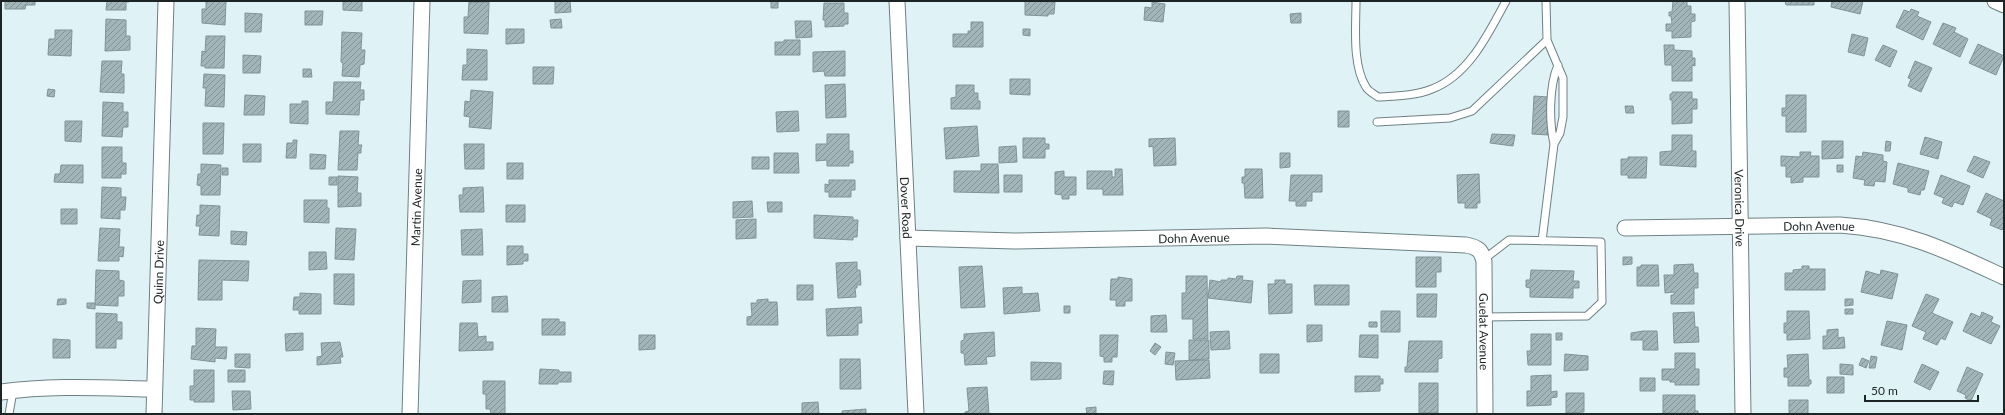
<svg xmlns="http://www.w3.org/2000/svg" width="2005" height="415" viewBox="0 0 2005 415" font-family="Lato,sans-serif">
  <defs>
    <pattern id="building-hatch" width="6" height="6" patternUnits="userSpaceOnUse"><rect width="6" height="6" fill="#a2b5b8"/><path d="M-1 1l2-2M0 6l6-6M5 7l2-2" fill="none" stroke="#839395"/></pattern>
  </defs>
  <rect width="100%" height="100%" fill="#dff3f7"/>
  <path fill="url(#building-hatch)" stroke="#809396" d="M5,1H35V5H26L25,9H5Z
    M107,1H129V2H126V10H106Z
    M206,1H226L225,25L202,23V9H206Z
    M343,1H367H362V11L343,10Z
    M555,1H570L571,12L555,13Z
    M771,1H778V8H771Z
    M1025,1L1055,2L1054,14H1048V16L1025,15Z
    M1673,1H1687V6H1691V14H1695V21L1691,22V37L1672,38V31H1666V24H1672L1671,16H1669V12H1672Z
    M1785,1H1814V5H1786Z
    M1832,1H1863L1860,14L1831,7Z
    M469,2H489L488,34L464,33V17H468Z
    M1152,2L1165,4L1163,22L1144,20L1145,7L1152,8Z
    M824,3H844V13H848V24H844V26L825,27V20H823Z
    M1911,9L1919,12L1917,16L1931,22L1923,40L1896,27L1904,10L1910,12Z
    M305,11H323L322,25H305Z
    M245,13L262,14L261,32H245Z
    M1301,13V23H1291L1290,14Z
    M106,19L126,20V36H130V50L105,51Z
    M561,19L562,28H551L550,20Z
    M795,21H811L812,37L796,38Z
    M971,22H983V47H953V34H968V31H971Z
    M1943,23L1956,28L1954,32L1968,39L1960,57L1933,44Z
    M506,29H524V43L506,44Z
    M1023,29H1030V36L1023,35Z
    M55,30H72L71,56L48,55L49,39H55Z
    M342,32L362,33L361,50H365L364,64L360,65L359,77L342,76L343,63L341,62Z
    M1852,34L1868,38L1864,56L1848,52Z
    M206,36H225L224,68H205V66H201L202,51L205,52Z
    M784,40H800V55H775V42H784Z
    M1978,44L2004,56L1996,75L1969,63Z
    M1664,45H1674V50L1692,51V58H1695V66L1692,65V81H1672V65H1665Z
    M1883,45L1897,51L1890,67L1875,60Z
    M467,49L487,50V80H462L463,65H467Z
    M845,51V76H825L824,71L813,72V52Z
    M243,55L261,56L260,73H243Z
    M102,61H122L121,74H124V93L100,92Z
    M1915,61L1932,68L1921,92L1908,86L1911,79L1908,78Z
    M533,67H554L553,84H533Z
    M303,69H311L312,77H303Z
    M204,74L225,75L224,107L205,106L206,88H203Z
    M1010,79H1030V95L1010,94Z
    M334,82H361L360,90H364V100H360L359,115L326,114V102H333Z
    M845,84L846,117L826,118L825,85Z
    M956,85H974V93H978V101H980V109H951V98L956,97Z
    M48,89L55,90L54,97L47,96Z
    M471,90L493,92L491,129L469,127L470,117L464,116L465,101L470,102Z
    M1672,92H1692V99H1697V109H1692V123L1672,124V100H1670V94H1672Z
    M245,95L265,96L264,115H244Z
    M1786,95H1806V132H1786V116H1782V108H1786Z
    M1534,96L1548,97V135L1532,134Z
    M302,101H308V124L290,123V104H302Z
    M103,102L123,103V112H128V127H123L122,137L102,136Z
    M1625,106H1633L1634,113H1626Z
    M798,111L799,131L777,132L776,112Z
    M1338,111H1349V127H1338Z
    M65,121H82L81,142L65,141Z
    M203,123H224L223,154H203Z
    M977,126L979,156L946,159L944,128Z
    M340,131H359L358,145H362L361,148V153H358L357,170H338Z
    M827,134H849V151H853V163H849V166H827V160L816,161V144H827Z
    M1492,134L1515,135L1513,146L1490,143Z
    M1672,135H1692V151H1696V167L1660,165V152L1672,151Z
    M1925,137L1942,142L1938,159L1920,154Z
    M1023,138H1045V144H1049V149H1045V158H1023Z
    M1175,138L1176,165L1154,166L1153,146L1149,147V139Z
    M293,140H297L296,158H286L287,143H293Z
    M1822,141H1843V158L1822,159Z
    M1886,141L1891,142L1890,151H1885Z
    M243,144H261V162H243Z
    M464,144H484V169H465Z
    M1016,146L1017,162L999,163V147Z
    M102,147H122V163H126V174H121V178H102Z
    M1800,152H1811L1810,156H1819V177H1803V182L1791,183V177H1786V166H1781V156L1800,157Z
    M1863,152L1883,155V161L1887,162L1885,182L1875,181L1874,186L1864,185L1865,180L1853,178L1856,156L1862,157Z
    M774,153H798L799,173H774Z
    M1280,153H1290V167L1280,168Z
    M310,154L326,155L325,169H310Z
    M1974,156L1990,162L1983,178L1967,171Z
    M752,157H769V169H752Z
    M1628,157H1647L1646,178H1628V175H1621V159H1628Z
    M507,163H523V179H507Z
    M1898,163L1929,171L1924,190H1921L1920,195L1908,192V188L1893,184Z
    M201,164L221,165L220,195H201V186L197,185L198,174H201Z
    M981,164H998L999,193L954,192V171H981Z
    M61,165H83V183L54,182L55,174H60Z
    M1837,165H1843V172H1837Z
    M222,168H228V175H222Z
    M1115,169H1122L1123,195H1103V189H1087V171H1112V177H1115Z
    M1245,169H1262L1263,198H1245L1244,183H1242V177H1245Z
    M1064,171V177H1076V195H1069V199H1062V195L1055,194V172Z
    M1479,174L1480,203H1477V208H1465V203H1458L1457,175Z
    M1004,175H1022V192H1004Z
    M1291,175H1322V192H1312V201H1306V206H1296V201H1289Z
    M1941,175L1970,186L1963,205L1954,202L1952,207L1942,203L1944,198L1934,194Z
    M338,176L358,177L357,193H361V206L338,207Z
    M329,177H337V185H329Z
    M829,180H855V190H851V197H829V192H825V184L829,185Z
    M102,187L121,188V197H126L125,210H120V219L101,218Z
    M483,187L484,212H460L459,195H463V188Z
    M1986,193L2004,201V225L2002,230L1990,225L1992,219L1977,212Z
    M304,200H327V208H329V223L304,222Z
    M752,201L753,217L733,218V202Z
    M767,202H782V212H768Z
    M200,205L220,206L219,236L199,235L200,226H196L197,215H200Z
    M506,205H525V222H506Z
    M61,209H77V224H61Z
    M814,215L853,217V220H858L857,237H853V240L814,238Z
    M756,219V238L736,239V220Z
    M100,228L120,229L119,247H124L123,257L119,256V261H98Z
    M336,228L356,229L354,260L335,259Z
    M482,229L483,255H462L461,230Z
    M231,231L247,232L246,245L231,244Z
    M507,246H523V254H528V261H523V264L507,265Z
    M309,252H326L327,269L309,270Z
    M1416,257H1441V272H1436V287H1416Z
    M1623,257H1632V264L1623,265Z
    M199,260L249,261L248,281L222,280V300H198Z
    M857,262V270H860L861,285H857V288H855L856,297L838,298L836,263Z
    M1693,264L1694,273H1698V288H1694V304H1671V295H1674V292L1665,293L1664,275H1674V265Z
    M1641,265H1658L1659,286H1637V267H1641Z
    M982,266L985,307L961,308L959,267Z
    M1802,266H1809V269H1825V290H1785V273H1793V270L1802,269Z
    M96,270L119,271V280L124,281V296H118V306L95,305Z
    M1531,270L1574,271L1573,281H1579V288H1573V298L1530,297V288L1526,287V280H1530Z
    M1881,270L1898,274L1892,299L1861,292L1866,271L1880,275Z
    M334,274H354V305L334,304Z
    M1186,276H1207L1208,339H1193V319H1182V293H1186Z
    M1237,276H1243L1242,280L1253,281L1251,303L1208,298L1210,280L1221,282V280H1228V278L1236,279Z
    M1118,277L1132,279V301H1125V306H1116V300H1110L1111,279H1118Z
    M481,280V302L462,303L463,281Z
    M1275,280H1285V284H1292V313L1269,314L1268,284H1275Z
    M797,285H813V300H797Z
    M1314,285H1349V305H1315Z
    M1022,287V294L1038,293L1040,311L1004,314L1003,288Z
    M300,293L321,294V314H299V310H293L294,297H300Z
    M1417,294H1437L1436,317H1417Z
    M1926,294L1939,299L1932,313L1953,322L1945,340L1941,338L1937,345L1923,339L1926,332L1912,326Z
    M507,296L508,312H492V297Z
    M58,299H66V304L57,305Z
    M768,299V302H777L778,325H747V317L752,316L751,303H757V300Z
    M1845,299H1853V305L1845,306Z
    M87,303H95V309L87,308Z
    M1064,306H1070V313H1064Z
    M861,307L862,323H858V335L827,336L826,309Z
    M1845,309H1853V314H1845Z
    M1381,311H1400V332H1381Z
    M1787,311H1809L1810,339L1787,340V333H1784V323H1787Z
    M1694,312L1695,327H1698L1699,342L1674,343L1673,313Z
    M1982,312L1993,317L1991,322L2000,326L1991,344L1963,331L1971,313L1980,317Z
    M96,313L117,314V322H122V339H116V348H96Z
    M1166,315L1167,332H1151V316Z
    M542,319H559V322H565V335H542Z
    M1887,321L1907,325L1902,350L1881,345Z
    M1369,322H1377V327H1369Z
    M460,323H477L478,337L486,336V342H493V350L459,351Z
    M1307,325H1322V341L1307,342Z
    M196,328L216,329L215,347H227L226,359L215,358V362L191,359L192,346H196Z
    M1838,329V338L1844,337L1845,348L1823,349V336H1827V330Z
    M1229,331L1230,349L1211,350L1210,332Z
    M1643,331H1657L1658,350H1643V340H1631V333Z
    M994,332L995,356L986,357L987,364L965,365L964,353H961V341L964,340V334Z
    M303,333V350L286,351L285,334Z
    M1556,333H1562V340H1556Z
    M1531,334H1551V365H1528L1527,351H1531Z
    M639,335H655V349L639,350Z
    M1100,335H1118L1117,357H1112V362H1104V357L1100,356Z
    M1360,335H1378V358L1359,357Z
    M53,339L70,340V358H53Z
    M1189,340H1209V359L1189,360Z
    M1409,341H1442V358L1438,359V372H1405V367H1407Z
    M340,342L343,357H340L341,363L317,365V357L322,356L321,343Z
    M1155,343L1161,347L1155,355L1150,351Z
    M1166,352L1175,353L1173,365L1165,364Z
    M1675,353H1695V369H1699V385H1675V382H1670V380H1662V369H1675Z
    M235,354H250V368L235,367Z
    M1260,354H1279V373H1260Z
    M1565,354L1588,356V370L1564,371Z
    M1808,354L1809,380H1811V384H1809V386H1788V377H1784V368H1788L1787,355Z
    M1871,356L1877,357L1875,368H1869Z
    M1862,358L1869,361L1866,368L1859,365Z
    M840,359H860L861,389H840Z
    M1209,360L1210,378L1176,380L1175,361Z
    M1031,362L1061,363V379L1031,380Z
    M1840,364L1853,365V375L1840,374Z
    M1922,364L1939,372L1930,390L1914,382Z
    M1967,367L1983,374L1971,401L1965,398L1966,395L1957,391Z
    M540,369L559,370V372H571V382H558V384H539Z
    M194,370H214V402H194V400H190V386H194Z
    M228,370H245V382H228Z
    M1104,371H1114L1113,385L1103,384Z
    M1551,375V392L1557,391V397L1551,398V405L1527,406V391H1531V376Z
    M1355,376H1380V379H1383V384H1380V391L1355,392Z
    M1827,377H1844V393H1827Z
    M1640,378H1655V391H1640Z
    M483,381H505V414H491L490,409H486V394H483Z
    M1419,383H1438V413H1419Z
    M987,387L989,414H965V412L969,411L967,388Z
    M232,391H250L251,409L233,410Z
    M1566,393H1584V412L1566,413Z
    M1663,395H1695V411H1698V414L1663,413Z
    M1789,400H1808V414H1789Z
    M818,402L819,414H802V403Z
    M1096,407V414H1087L1086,408Z
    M866,409V414H842V411Z"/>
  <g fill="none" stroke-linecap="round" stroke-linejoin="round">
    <defs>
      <path id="lane" d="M1356,1C1356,26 1352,65 1366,87C1368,91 1374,94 1378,97C1396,96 1415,96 1432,89C1469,75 1488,34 1506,1
        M1546,1L1547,40
        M1377,122L1450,118L1472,111L1547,40L1563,78V117L1560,133L1554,144L1542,241
        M1554,144C1549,121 1549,86 1558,65
        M1483,260L1509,240L1601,242L1602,302L1587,316L1484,317
        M9,414L13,391"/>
      <g id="street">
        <path id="s1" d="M897,1L916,414"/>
        <path id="s2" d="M1737,1L1743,414"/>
        <path d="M1995,1L2004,5"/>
        <path id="s3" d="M1625,228L1840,225C1903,229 1948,251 2004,277"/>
        <path id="s4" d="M908,238L1015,241L1266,236L1466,245C1477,247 1482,250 1484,262L1485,414"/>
        <path d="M1,392C52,385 103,388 154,389"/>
        <path id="s5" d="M154,414L166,1"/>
        <path id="s6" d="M410,414L422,1"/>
      </g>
    </defs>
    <use href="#lane" stroke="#6e8083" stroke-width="9"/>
    <use href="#street" stroke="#6e8083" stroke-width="17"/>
    <use href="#lane" stroke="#fff" stroke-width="7"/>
    <use href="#street" stroke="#fff" stroke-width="15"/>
  </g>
  <g text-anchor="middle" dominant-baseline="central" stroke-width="3" stroke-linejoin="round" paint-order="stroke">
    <g font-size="12" fill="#1c2425" stroke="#dff3f7">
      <text stroke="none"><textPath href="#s6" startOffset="207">Martin Avenue</textPath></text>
      <text stroke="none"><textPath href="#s2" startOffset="207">Veronica Drive</textPath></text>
      <text stroke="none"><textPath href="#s1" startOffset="207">Dover Road</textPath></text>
      <text stroke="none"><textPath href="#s3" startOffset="194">Dohn Avenue</textPath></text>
      <text stroke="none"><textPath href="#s4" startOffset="286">Dohn Avenue</textPath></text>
      <text stroke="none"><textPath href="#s5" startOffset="142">Quinn Drive</textPath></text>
      <text stroke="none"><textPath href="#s4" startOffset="655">Guelat Avenue</textPath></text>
    </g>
  </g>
  <rect width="2005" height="415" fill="none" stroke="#1c2425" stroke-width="4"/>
  <path d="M1865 395v6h113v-6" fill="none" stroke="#1c2425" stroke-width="2"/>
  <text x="1871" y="395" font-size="12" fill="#1c2425" stroke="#dff3f7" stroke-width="3" paint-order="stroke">50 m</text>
</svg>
